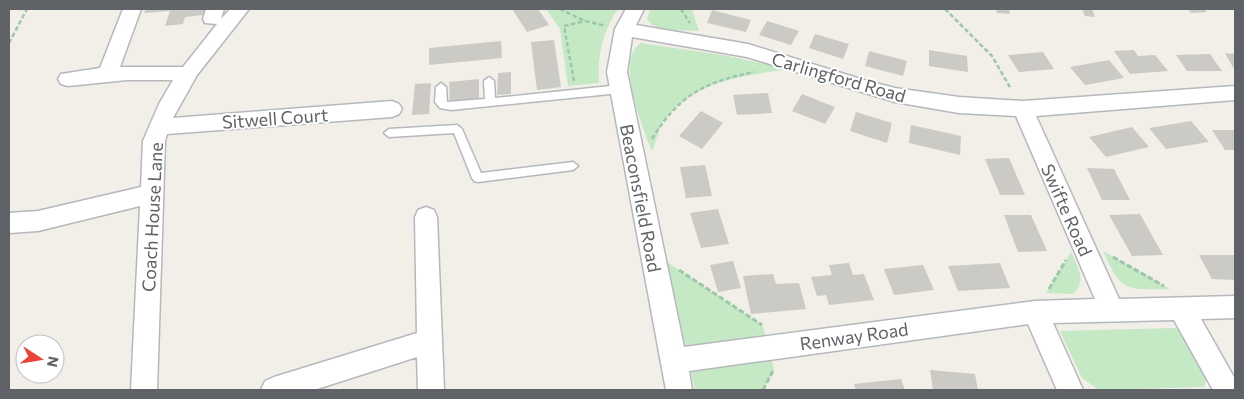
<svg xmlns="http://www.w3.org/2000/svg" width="1244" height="399" viewBox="0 0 1244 399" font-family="Commissioner,sans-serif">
  <rect width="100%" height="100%" fill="#f1efe8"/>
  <path fill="#c5e8c5" d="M546,9H618C603,30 597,57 599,83L568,86L560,29Z
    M650,9H692L699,31C684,30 654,33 647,19Z
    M641,43L728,56L787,69C744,76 690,81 663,122C658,130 656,142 652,151C643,128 614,59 641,43Z
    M1103,251L1170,289C1126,290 1121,292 1103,251Z
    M1071,252C1078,268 1087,281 1073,294L1046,293Z
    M667,262L763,326L774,369L763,390H695Z
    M1174,328L1182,331L1208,376L1204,387L1099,390L1082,378L1060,331Z"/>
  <path fill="#cccac5" d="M146,9H205L203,15L185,17L183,24L165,26L170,11L144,13Z
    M512,9H538L549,25L527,32Z
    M996,9H1009L1010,14L997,13Z
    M1082,9H1092L1095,17L1085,16Z
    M1188,9H1204L1207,12L1191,13Z
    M712,10L751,20L746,32L707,23Z
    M767,21L799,31L791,45L759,35Z
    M815,34L849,44L843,59L809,48Z
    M554,40L561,87L537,90L531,42Z
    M501,41L502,58L429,65V48Z
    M929,50L967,56L968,72L929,66Z
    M1134,50L1138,56L1155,55L1168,71L1130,74L1114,51Z
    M869,51L907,61L903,76L865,66Z
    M1043,52L1054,69L1019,72L1008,55Z
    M1225,53L1235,54V71Z
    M1210,54L1222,71H1187L1176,55Z
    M1109,60L1124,78L1085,85L1070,67Z
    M511,72V94L497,95L498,73Z
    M479,79V99L450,102L449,82Z
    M431,83L429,114L412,115L415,84Z
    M768,93L772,113L737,115L733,95Z
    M802,94L835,107L825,124L792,111Z
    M701,111L723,123L702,149L679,136Z
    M856,112L892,123L887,143L850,131Z
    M1191,121L1209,142L1166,149L1149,128Z
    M911,125L961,136L960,155L909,143Z
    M1132,127L1149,147L1106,157L1089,137Z
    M1212,130H1235V150H1225Z
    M1009,158L1025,195H1000L985,159Z
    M705,165L712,196L686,198L680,167Z
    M1087,168L1114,169L1130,200H1102Z
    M718,209L729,244L701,248L690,213Z
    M1140,214L1163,255L1132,256L1109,215Z
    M1004,215H1031L1047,251L1018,252Z
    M1199,255H1235V280L1212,279Z
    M733,261L741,288L718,292L710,265Z
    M849,263L853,275L864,274L874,300L829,305L826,295L817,296L811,277L832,275L829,265Z
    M1000,263L1010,288L958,291L948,266Z
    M923,265L934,290L894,295L884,269Z
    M773,274L776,284L799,283L806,309L751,314L743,276Z
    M930,370L975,374L978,390H933Z
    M901,379L905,390H856L854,384Z"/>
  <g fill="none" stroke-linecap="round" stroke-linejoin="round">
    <defs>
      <path id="lane" d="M489,77L494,81L495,98L620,85L625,89L620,93L451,110L440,108L435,102L436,87L441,83L446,87L447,102L485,99L484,81Z
        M457,125L462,129L481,173L573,162L578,166L573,170L478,182L474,181L472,178L454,133L389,137L384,133L389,129Z"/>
      <path id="street" d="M123,9H141L120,67H183L217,24L205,23L203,19L206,9H224L221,19L230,9H249L197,75L173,118L392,101L399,104L402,109L399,114L392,117L167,134L165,141L157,390H131L140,206L38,231L9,233V213L38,211L141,187L143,141L159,104L173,80H127L68,86L61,84L58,79L61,74L100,68Z
        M626,9H644L636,25L748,44L864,80L895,88L959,97L1023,101L1235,86V100L1036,116L1119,299L1235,296V318L1201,319L1235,379V390H1213L1174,320L1053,323L1083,390H1057L1028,324L689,371L692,390H666L607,72L615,29ZM632,37L747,57L895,102L959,113L1016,116L1095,299L1035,301L684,347L627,72Z
        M426,207L434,210L437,217L444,390H418L417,357L314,390H261L265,381L274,377L417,333L415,217L418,210Z"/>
    </defs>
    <use href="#lane" stroke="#b5b8bc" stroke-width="3"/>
    <use href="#street" stroke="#b5b8bc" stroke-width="3"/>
    <path stroke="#9cc7a9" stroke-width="2.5" stroke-dasharray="4.5 2.5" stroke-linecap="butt" d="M560,9L585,21L606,26
      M681,9L690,23
      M945,9L992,56L1011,89
      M9,43L27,9
      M574,81L564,26L585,21
      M652,139C679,95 704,82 754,72"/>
    <path stroke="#9cc7a9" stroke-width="3" stroke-dasharray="5.5 2.5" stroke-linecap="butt" d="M1113,257L1164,286
      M679,270L762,325
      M1049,289L1066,260
      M763,390L773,371"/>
    <use href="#lane" fill="#fff" fill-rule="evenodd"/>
    <use href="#street" fill="#fff" fill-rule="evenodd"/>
  </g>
  <g text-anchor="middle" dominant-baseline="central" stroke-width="4" stroke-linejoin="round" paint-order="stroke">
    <g font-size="18" fill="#5f6368" stroke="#fff">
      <text transform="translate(839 77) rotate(16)">Carlingford Road</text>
      <text transform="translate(275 118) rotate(-4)">Sitwell Court</text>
      <text transform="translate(641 198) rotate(79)">Beaconsfield Road</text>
      <text transform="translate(1067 210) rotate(66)">Swifte Road</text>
      <text transform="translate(152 217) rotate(-87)">Coach House Lane</text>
      <text transform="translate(854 336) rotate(-8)">Renway Road</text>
    </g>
  </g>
  <rect width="1244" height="399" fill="none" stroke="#5f6368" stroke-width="20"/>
  <g transform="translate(40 359) rotate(102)"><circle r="24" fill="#ffffff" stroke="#bfc1c3"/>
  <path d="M0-4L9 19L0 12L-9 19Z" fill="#ea4335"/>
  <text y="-8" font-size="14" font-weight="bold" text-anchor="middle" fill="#5f6368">N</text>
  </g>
</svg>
